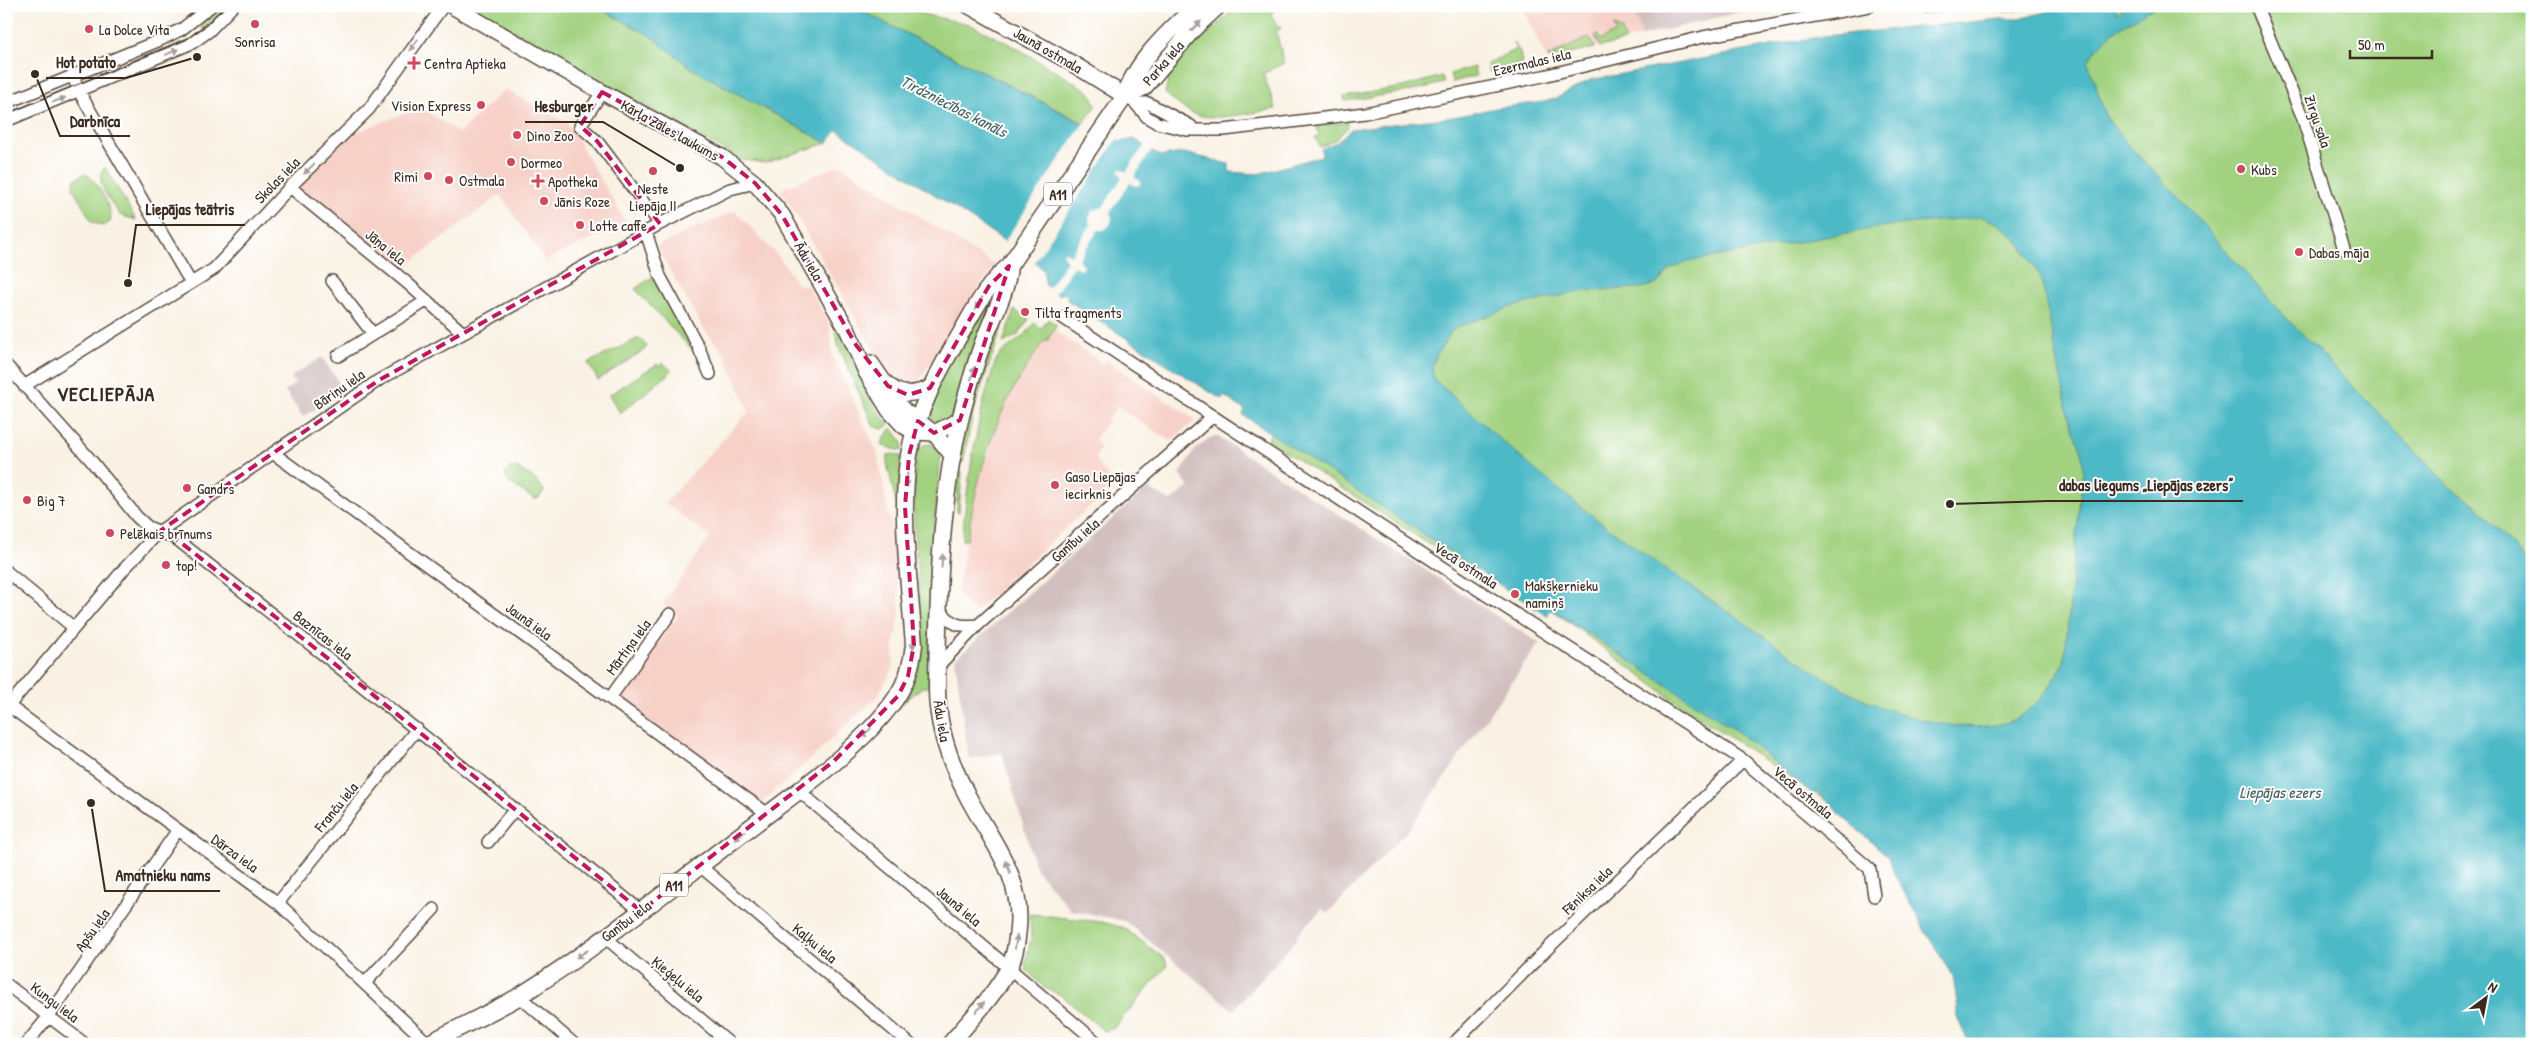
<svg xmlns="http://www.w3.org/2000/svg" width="2538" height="1050" viewBox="0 0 2538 1050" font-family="'Patrick Hand',sans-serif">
  <rect width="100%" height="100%" fill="#fff"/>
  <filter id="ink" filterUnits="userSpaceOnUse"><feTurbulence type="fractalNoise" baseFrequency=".02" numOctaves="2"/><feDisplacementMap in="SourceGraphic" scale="10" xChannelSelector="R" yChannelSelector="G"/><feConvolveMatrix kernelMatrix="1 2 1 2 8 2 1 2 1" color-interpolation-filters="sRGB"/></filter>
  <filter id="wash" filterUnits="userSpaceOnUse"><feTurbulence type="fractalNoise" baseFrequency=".0096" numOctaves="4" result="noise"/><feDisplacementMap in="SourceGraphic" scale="20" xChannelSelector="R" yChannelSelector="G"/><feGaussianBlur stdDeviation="1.12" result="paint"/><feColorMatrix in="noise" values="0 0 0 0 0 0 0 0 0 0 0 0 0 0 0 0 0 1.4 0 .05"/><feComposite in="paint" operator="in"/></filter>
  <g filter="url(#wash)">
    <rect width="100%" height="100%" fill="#f9f1e3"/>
    <path fill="#f7d1c8" d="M1521,6H1631L1642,36L1547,59Z
      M505,89L568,124L626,222L545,261L500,195L399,271L296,185L349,135L421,107L459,133Z
      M840,165L995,265L918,382L890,378L781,189Z
      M735,211L779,257L798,285L808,286L830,326L832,355L877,452L895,548L900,613L894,644L893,668L877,697L761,804L617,699L678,616L663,604L710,537L665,503L749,411L724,354L704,329L656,246Z
      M1054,330L1102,363L1105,360L1196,420L1171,441L1117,407L1095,439L1101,450L1096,454L1097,463L1114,484L975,611L957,594L972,503L999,419L1013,390L1044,341L1046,342Z"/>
    <path fill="#d2bfc0" d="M1631,6H1764L1642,36Z
      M322,357L344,391L303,417L285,391L295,384L291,377Z
      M1218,437L1539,643L1408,830L1328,913L1323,909L1296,935L1298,938L1233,1010L1125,921L1071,910L1036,869L1002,753L969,759L955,659L1147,488L1171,501L1189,487L1180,474L1194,451L1209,438Z"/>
    <path fill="#a2d280" stroke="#6e7e4f" d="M216,6H229L203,30L198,23Z
      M481,6H595L649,35L693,69L827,143L765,163L739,159L478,11Z
      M852,6H902L926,15L969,24L1017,48L1087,90L1093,98L1096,106L1084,123Z
      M1238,6H1279L1270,15L1281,28L1276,32L1284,63L1263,74L1276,109C1254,112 1215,122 1194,114C1184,110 1173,100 1165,93L1168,80L1165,78L1196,44Z
      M1930,6H1962V12L1953,11L1918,15V8Z
      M1999,6H2040L2003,12Z
      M2118,6H2532V1044L1925,865L1677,703L1551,609L1477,569L1474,573L1267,440L1424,173L2044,37Z
      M1614,26L1622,30L1625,41L1600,47L1595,35H1598L1601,40L1616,32Z
      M1587,38L1591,40L1595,48L1549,59L1548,57Z
      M1513,43L1520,52L1522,63L1489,72L1487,64L1516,49Z
      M1474,67L1476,76L1452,82L1450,74Z
      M1442,76L1444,83L1411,91L1345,101L1344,97L1403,87Z
      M1347,122L1348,127L1336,139L1320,147L1315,137L1319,136L1317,126Z
      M105,167L136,220L120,215C112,202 92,182 105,167Z
      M85,174C95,177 115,211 110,222L103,226L92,222L73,188L75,179Z
      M652,277L698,356L635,289Z
      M997,288L953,416L946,422L935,421L928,416L934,387Z
      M1009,294L1006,315L973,413L963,462L958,463L978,375Z
      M1014,310L1029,319L1018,335L1003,343Z
      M1048,319L1057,325L1046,342L1044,341C1033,357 1022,373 1013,390C988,436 975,489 967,540H962C968,478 976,419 996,360C1005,345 1023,342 1034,323L1042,328Z
      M835,325C842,332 846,343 850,352C861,377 869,405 889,424L883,429L873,425L838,345Z
      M639,338L647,346L644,350L598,380L588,363Z
      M663,363L671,370L668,375L620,413L609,395L657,364L659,366Z
      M892,428L902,442V451L883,446L881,443Z
      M931,444L937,447L941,455L931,555L930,687H922L895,710L911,687L920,662L922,629L914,527L915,463L917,451L923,445Z
      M892,454L901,456L899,515L887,463L888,455Z
      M510,468C519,466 541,482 544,491L539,498L534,499L507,481L505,473Z
      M957,469L962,472L959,512H957Z
      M1030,914L1102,922L1124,928L1165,959L1167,966L1114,1028L1104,1031L1061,995L1045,988L1027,971L1025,965L1031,938Z"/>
    <path fill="#4cb9c6" stroke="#447272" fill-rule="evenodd" d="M595,6H852L1120,142L1134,139L1161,156L1184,153L1229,164V172L1258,174L1322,156L1321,149L1337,142L1351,129L1454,117L1496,108L1544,102L1557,98L1590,80L1824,36L2001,19H2019L2067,6H2116L2117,14L2124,6H2156C2127,24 2106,31 2088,62L2106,117L2128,145L2175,193L2272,303L2451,488L2475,504L2532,569V1044H1969L1957,1017L1958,1010L1953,976L1925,931L1894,873L1889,857L1836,811V809L1817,791L1814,795L1738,732L1551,609L1547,616L1243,415L1245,410L1224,396L1221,399L1067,300L1068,296L1064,293L1059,295L1046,286L1043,270L1035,261L837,130L827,143L693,69L649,35ZM1979,217C2009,221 2027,254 2041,278L2068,414L2082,452L2083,470L2064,663C2052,684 2036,710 2013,720C1974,736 1914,720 1877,705C1828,685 1786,651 1743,622C1680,579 1617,536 1558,489C1515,454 1475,416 1434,379L1432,366L1436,356L1451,332L1458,327L1514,306L1583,291L1640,288L1657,284L1670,269L1687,262L1886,226Z"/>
    <path fill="#f9f1e3" d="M1085,121L1117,139L1034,263L1004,242Z
      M1146,143L1153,148L1134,177L1140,181V185L1136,186L1130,183L1110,212L1112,218L1110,225L1104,230H1098L1078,260L1084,266L1081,270L1074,266L1054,295L1047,290L1067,261L1062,254L1065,252L1071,255L1091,225L1089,218L1092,211L1103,207L1122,178L1118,171L1121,169L1126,172Z"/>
  </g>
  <g filter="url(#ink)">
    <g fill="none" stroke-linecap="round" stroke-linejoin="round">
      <defs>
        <path id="minor" d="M2256,6L2302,116L2344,249
          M72,75L81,95L191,283
          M602,92L580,126L597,141L660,224
          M1125,96L1135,103L1147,117L1157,123L1187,130H1224L1365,113L1543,76L1703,37L1869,6
          M6,103L158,41L182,29L211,6
          M1135,103H1148L1191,126
          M6,121L192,43L209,31L233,6
          M290,187L406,282L462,332
          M646,232L660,276L698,346L710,374
          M332,281L373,334
          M1063,318L1455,575L1743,760L1870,869L1874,896
          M338,356L426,301
          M6,365L89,458L137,517L148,527L175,538L325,656L641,911
          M24,386L214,269L290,187L369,109L443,6
          M273,453L768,814
          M6,571L74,628
          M939,609C953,625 957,627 978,625
          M938,666L978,625L1213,416
          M610,698L670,614
          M9,706L278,903L429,1044
          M6,709L124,569L160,531L379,380L660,224L730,189L755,183
          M799,791L1099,1044
          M488,842L515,809
          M700,866L910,1044
          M278,903L417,729
          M606,938L730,1044
          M365,983L434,909
          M6,984L85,1044
          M519,996L574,1044
          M26,1044L49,1016L177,831
          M1453,1044L1542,954L1743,760"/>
        <path id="major" d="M452,6L602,92L722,157L755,183L782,215L848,331L866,372L889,410L904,426L915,432L934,433L960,420
          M969,6L1070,62L1125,96
          M871,363L903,410L934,433L952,455
          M886,383C899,397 914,395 930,388"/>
        <path id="highway" d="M1125,96L1144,87L1193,29L1218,6
          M428,1044C457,1028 489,1014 518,997C598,947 672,887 747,830C794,794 863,747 896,698C907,682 912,664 914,645C910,588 899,511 909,455C917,410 938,372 961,333C975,309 987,284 1009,266L1125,96C1136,61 1169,31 1196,6
          M950,1044C970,1020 994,996 1009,968C1015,956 1017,942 1018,928C1023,875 990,840 967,795C950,763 937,726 937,688C938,602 939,504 960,420C967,393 974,366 984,340C993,316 1007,292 1009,266"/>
      </defs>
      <use href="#minor" stroke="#58483c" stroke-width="14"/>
      <use href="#major" stroke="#58483c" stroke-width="18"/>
      <use href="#highway" stroke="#58483c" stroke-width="19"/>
      <use href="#minor" stroke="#fff" stroke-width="11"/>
      <use href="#major" stroke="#fff" stroke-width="15"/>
      <use href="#highway" stroke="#fff" stroke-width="16"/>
      <path stroke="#3b2a1e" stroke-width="1" d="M6,114L186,40L227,6"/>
    </g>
    <defs><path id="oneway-solid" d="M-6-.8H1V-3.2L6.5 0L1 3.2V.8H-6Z" transform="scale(1.25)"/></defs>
    <g fill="#a79f9a">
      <use href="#oneway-solid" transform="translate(1196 26) rotate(-44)"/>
      <use href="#oneway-solid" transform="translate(414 45) rotate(125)"/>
      <use href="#oneway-solid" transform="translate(172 52) rotate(-24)"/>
      <use href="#oneway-solid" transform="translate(59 100) rotate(-21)"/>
      <use href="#oneway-solid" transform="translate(309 169) rotate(136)"/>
      <use href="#oneway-solid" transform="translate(979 303) rotate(121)"/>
      <use href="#oneway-solid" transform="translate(973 373) rotate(-73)"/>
      <use href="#oneway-solid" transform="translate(907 480) rotate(93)"/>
      <use href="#oneway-solid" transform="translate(942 561) rotate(-86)"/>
      <use href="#oneway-solid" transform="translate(913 642) rotate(89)"/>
      <use href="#oneway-solid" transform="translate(866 733) rotate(137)"/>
      <use href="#oneway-solid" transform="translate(740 835) rotate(143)"/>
      <use href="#oneway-solid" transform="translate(1008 867) rotate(-112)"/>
      <use href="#oneway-solid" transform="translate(1016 942) rotate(-81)"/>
      <use href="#oneway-solid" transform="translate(582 954) rotate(146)"/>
      <use href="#oneway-solid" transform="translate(980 1007) rotate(-51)"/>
    </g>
  </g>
  <path fill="none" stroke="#c2185b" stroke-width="4" stroke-dasharray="10 6" stroke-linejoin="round" d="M602,92L722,157L755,183L782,215L856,345L888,386L908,395L930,388L989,286L1009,266L960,420L934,433L918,421L909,455L905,507L914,645L908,676L898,696L834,761L641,911L325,656L175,538L160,531L379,380L660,224L597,141L580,126Z"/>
  <g fill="#d1495b" stroke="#fff" stroke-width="2">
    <circle cx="255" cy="24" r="5"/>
    <circle cx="89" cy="29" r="5"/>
    <path d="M411.5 55.5h5v5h5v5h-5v5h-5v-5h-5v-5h5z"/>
    <circle cx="481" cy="105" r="5"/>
    <circle cx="517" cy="135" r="5"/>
    <circle cx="511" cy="162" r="5"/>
    <circle cx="2241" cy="169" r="5"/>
    <circle cx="653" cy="171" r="5"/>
    <circle cx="428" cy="176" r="5"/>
    <circle cx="449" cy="180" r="5"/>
    <path d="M535.5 173.5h5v5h5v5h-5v5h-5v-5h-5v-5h5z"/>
    <circle cx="544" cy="201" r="5"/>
    <circle cx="580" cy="225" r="5"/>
    <circle cx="2299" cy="252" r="5"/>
    <circle cx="1025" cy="312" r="5"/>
    <circle cx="1055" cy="485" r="5"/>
    <circle cx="187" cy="488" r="5"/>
    <circle cx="27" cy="500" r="5"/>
    <circle cx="110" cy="533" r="5"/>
    <circle cx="166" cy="565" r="5"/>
    <circle cx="1515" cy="594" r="5"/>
  </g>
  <g text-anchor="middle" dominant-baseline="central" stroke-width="4" stroke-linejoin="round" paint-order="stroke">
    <g fill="#fff" stroke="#766a62" stroke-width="1">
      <rect x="1044" y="182.5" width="28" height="23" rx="4"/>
      <rect x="660" y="873.5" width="28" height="23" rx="4"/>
    </g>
    <g font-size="14" font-weight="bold" fill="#3b2a1e">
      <text x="1058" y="194">A11</text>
      <text x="674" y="885">A11</text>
    </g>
    <g font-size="15" fill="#3b2a1e" stroke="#fff" text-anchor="start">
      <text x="99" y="29">La Dolce Vita</text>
      <text x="255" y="41" text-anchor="middle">Sonrisa</text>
      <text x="424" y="63">Centra Aptieka</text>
      <text x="471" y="105" text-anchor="end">Vision Express</text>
      <text x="527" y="135">Dino Zoo</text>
      <text x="521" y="162">Dormeo</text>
      <text x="2251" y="169">Kubs</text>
      <text x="418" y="176" text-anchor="end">Rimi</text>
      <text x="459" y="180">Ostmala</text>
      <text x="548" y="181">Apotheka</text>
      <text x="653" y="188" text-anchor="middle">Neste<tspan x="653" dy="17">Liepāja II</tspan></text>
      <text x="554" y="201">Jānis Roze</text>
      <text x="590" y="225">Lotte caffe</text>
      <text x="2309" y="252">Dabas māja</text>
      <text x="1035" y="312">Tilta fragments</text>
      <text x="1065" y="476">Gaso Liepājas<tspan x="1065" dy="17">iecirknis</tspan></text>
      <text x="197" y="488">Gandrs</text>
      <text x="37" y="500">Big 7</text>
      <text x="120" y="533">Pelēkais brīnums</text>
      <text x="176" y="565">top!</text>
      <text x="1525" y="585">Makšķernieku<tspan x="1525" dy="17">namiņš</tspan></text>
    </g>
    <g font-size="15" fill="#3b2a1e" stroke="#fff">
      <text transform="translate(1048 50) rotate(30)">Jaunā ostmala</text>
      <text transform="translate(1532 62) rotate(-13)">Ezermalas iela</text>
      <text transform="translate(1163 63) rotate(-49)">Parka iela</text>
      <text transform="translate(2318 121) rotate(71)">Zirgu sala</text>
      <text transform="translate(670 130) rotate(29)">Kārļa Zāles laukums</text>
      <text transform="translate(277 180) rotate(-46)">Skolas iela</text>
      <text transform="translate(386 247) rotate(39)">Jāņa iela</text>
      <text transform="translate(809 261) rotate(60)">Ādu iela</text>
      <text transform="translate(339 389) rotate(-35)">Bāriņu iela</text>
      <text transform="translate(1075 540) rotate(-41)">Ganību iela</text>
      <text transform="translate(1466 565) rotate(33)">Vecā ostmala</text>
      <text transform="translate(529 621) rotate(36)">Jaunā iela</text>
      <text transform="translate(323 635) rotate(38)">Baznīcas iela</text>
      <text transform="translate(628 647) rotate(-54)">Mārtiņa iela</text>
      <text transform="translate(942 721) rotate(80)">Ādu iela</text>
      <text transform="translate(1803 792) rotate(40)">Vecā ostmala</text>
      <text transform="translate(336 807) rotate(-51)">Franču iela</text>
      <text transform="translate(235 853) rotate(36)">Dārza iela</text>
      <text transform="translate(1587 890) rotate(-44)">Fēniksa iela</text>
      <text transform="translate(959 906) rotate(40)">Jaunā iela</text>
      <text transform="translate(626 921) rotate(-37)">Ganību iela</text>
      <text transform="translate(92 930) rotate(-55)">Apšu iela</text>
      <text transform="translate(815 943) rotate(40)">Kaļķu iela</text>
      <text transform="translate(678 979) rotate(40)">Ķieģeļu iela</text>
      <text transform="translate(55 1002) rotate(37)">Kungu iela</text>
    </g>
    <g font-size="16" font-style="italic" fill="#426361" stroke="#fff">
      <text transform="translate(954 106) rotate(27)">Tirdzniecības kanāls</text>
      <text x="2280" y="792">Liepājas ezers</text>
    </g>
    <g font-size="20" font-weight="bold" letter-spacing="1" fill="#3b2a1e" stroke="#fff">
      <text x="106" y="393">VECLIEPĀJA</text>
    </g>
  </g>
  <path fill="none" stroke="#3b2a1e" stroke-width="2" d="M197 57L126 78H46M680 168L603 122H525M35 74L60 136H130M128 283L136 225H245M1950 504L2049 501H2243M91 803L105 891H220"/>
  <g fill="#3b2a1e" stroke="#fff" stroke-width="2">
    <circle cx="197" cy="57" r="5"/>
    <circle cx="680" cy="168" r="5"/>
    <circle cx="35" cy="74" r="5"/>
    <circle cx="128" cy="283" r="5"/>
    <circle cx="1950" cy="504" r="5"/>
    <circle cx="91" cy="803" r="5"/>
  </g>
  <g font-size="16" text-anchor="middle" font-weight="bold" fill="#3b2a1e" stroke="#fff" stroke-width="4" stroke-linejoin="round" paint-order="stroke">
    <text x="86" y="68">Hot potato</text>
    <text x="564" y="112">Hesburger</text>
    <text x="95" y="127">Darbnīca</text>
    <text x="190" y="215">Liepājas teātris</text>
    <text x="2146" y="491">dabas liegums „Liepājas ezers”</text>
    <text x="163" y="881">Amatnieku nams</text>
  </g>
  <rect width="2538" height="1050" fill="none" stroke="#fff" stroke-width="25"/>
  <g transform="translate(2486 998) rotate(32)" stroke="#ffffff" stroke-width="4" paint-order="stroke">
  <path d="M0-4L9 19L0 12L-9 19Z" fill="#3b2a1e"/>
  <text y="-8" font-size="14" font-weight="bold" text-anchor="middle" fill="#3b2a1e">N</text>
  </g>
  <path d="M2350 50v8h82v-8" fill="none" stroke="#3b2a1e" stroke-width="2.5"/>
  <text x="2358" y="50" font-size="15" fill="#3b2a1e" stroke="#ffffff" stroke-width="4" paint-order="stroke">50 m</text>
</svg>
